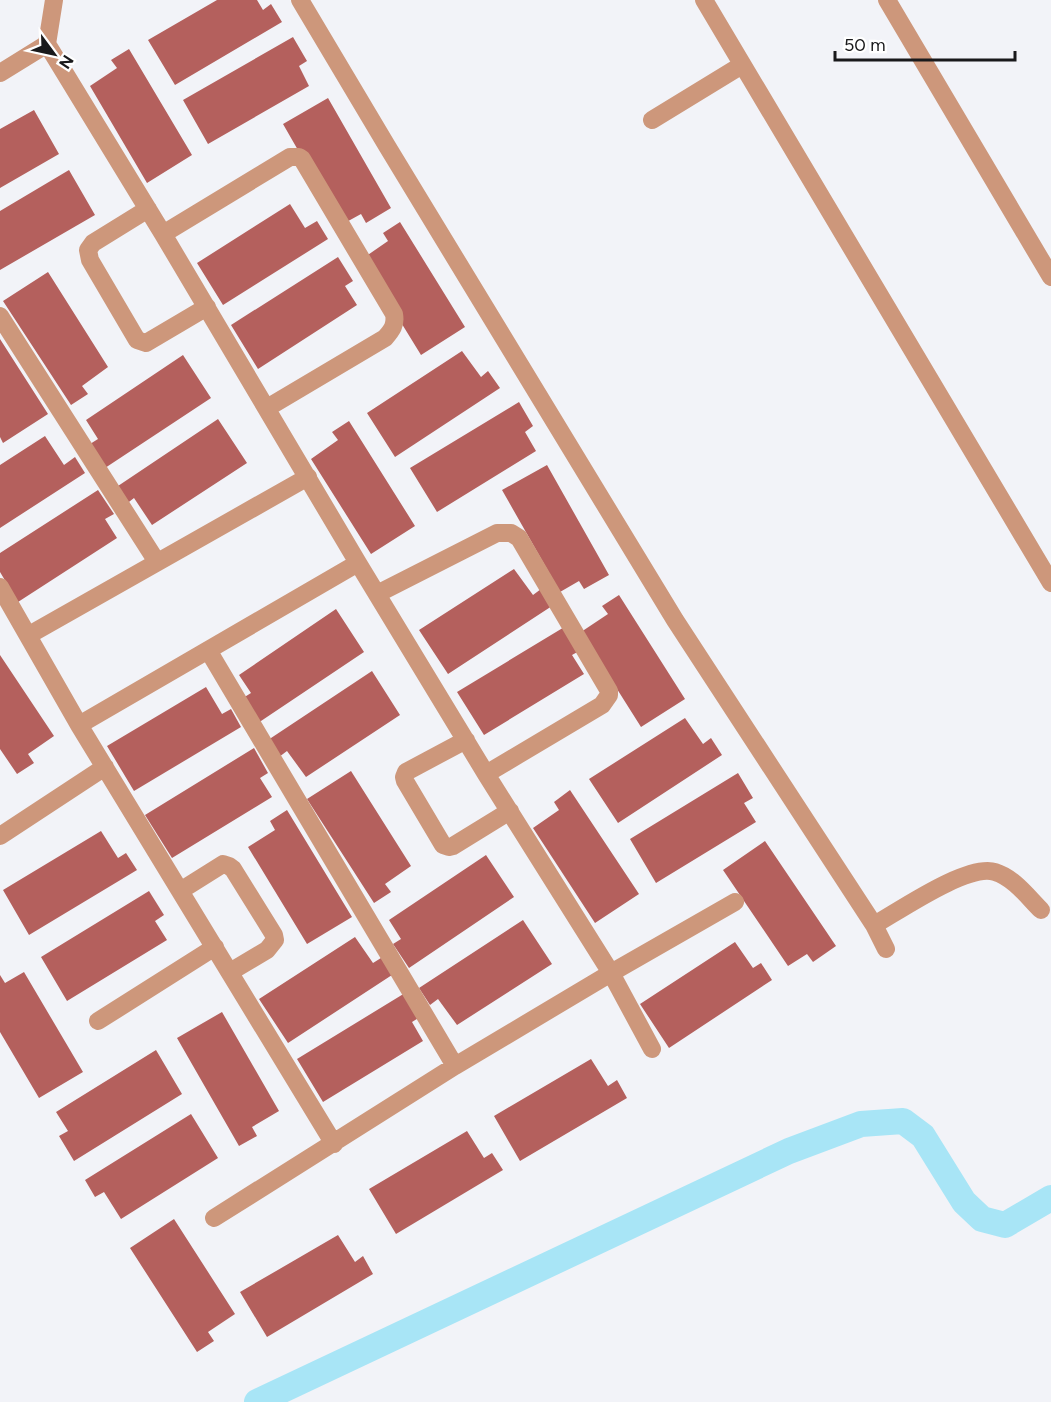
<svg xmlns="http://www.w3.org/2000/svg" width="1051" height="1402" viewBox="0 0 1051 1402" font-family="Figtree,sans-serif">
  <rect width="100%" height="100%" fill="#f2f3f8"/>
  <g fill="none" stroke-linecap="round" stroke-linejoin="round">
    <path stroke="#a8e5f6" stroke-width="26" d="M257,1402L789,1151L861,1124L903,1121L923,1136L964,1202L982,1219L1005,1225L1051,1198"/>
  </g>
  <path fill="#b4605d" d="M217,0H257L263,10L271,4L282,22L175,85L148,40Z
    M293,37L307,61L299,66L309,86L208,144L183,100Z
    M129,49L192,155L147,183L90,86L117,68L111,60Z
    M328,98L391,208L366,223L361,214L341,225L283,124Z
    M34,110L59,154L0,188V129Z
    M69,170L95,215L0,270V211Z
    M290,204L305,228L317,221L328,239L223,305L197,263Z
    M400,222L465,327L421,355L362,259L388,241L383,233Z
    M338,257L353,281L345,286L357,305L258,369L231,325Z
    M48,272L108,367L82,386L88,394L71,405L3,301Z
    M0,339L48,414L3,443L0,437Z
    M462,351L481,377L488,371L500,388L395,457L367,413Z
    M183,355L211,398L105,468L90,444L98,439L86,420Z
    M519,402L533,426L525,432L536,451L437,512L410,468Z
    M218,419L247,463L152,525L134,498L125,505L115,488Z
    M349,421L415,526L371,554L311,459L338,440L332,432Z
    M45,436L64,465L75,457L85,473L0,528V465Z
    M547,465L609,575L584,589L579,581L560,592L502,490Z
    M98,490L114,514L105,519L117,538L18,602L0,572V553Z
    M514,569L533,595L541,589L552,606L448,674L419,630Z
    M619,595L685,699L641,727L581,632L608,614L602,606Z
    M336,609L364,652L258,723L243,698L251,693L239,675Z
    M566,626L581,650L572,655L584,674L484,735L457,692Z
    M0,655L54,736L28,754L34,763L17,774L0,749Z
    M372,671L400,715L306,777L287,751L279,757L268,740Z
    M206,687L222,714L231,709L241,727L134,791L107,746Z
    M685,718L703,744L711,738L722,755L618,823L589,779Z
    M254,748L268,773L260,778L272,797L172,858L145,815Z
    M351,771L411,866L385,884L391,892L374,903L307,799Z
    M738,773L753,798L744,803L756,822L656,883L630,839Z
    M570,790L639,894L595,923L533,828L559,810L554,802Z
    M287,810L352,917L307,944L248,847L275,830L270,821Z
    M101,831L118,858L126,853L137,870L29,935L3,890Z
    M765,841L836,946L813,962L807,954L788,966L723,870Z
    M486,855L514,897L409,968L393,944L401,939L389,920Z
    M149,891L164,915L155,921L167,940L67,1001L41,957Z
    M523,920L552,964L457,1025L438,999L430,1005L419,988Z
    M355,937L373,963L381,958L392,975L288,1043L259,999Z
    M735,942L753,968L761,963L772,980L669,1048L640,1004Z
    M24,972L83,1072L39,1098L0,1032V975L5,983Z
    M405,993L420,1017L412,1022L423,1041L323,1102L297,1059Z
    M222,1012L279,1111L252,1127L257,1136L239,1146L177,1038Z
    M156,1050L182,1094L74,1161L59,1136L68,1131L56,1112Z
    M591,1059L608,1086L617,1080L627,1098L520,1161L494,1116Z
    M191,1114L218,1158L121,1219L104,1192L95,1197L85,1180Z
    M467,1131L484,1158L492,1153L503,1170L396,1234L369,1189Z
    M174,1219L235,1314L208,1332L214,1341L197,1352L130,1248Z
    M338,1235L355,1262L363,1256L373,1274L267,1337L240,1292Z"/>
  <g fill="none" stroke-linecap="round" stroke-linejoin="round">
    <path stroke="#cd977b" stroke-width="18" d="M54,0L47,44L163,234L358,563L486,774L611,973L652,1049
      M300,0L387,146L675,620L874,925L886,949
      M704,0L1051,583
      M887,0L1051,277
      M0,73L47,44
      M652,120L742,65
      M148,209L93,243L88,250L90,260L137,340L146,343L207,307
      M163,234L290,157H299L302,159L394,314C396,325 392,330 385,338L267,408
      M0,316L157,562
      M0,587L79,725L334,1144
      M377,594L497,533H511L519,538L609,691V695L602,705L486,774
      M29,635L308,477
      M208,650L455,1066
      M79,725L358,563
      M466,740L406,772L404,777L405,781L443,845L449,847L453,846L510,811
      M0,836L105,767
      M180,891L223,864L229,866L233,869L274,935L275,940L267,950L230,972
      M874,925C899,911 968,863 995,872C1014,878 1027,896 1041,910
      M98,1021L215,947
      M214,1218L455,1066L611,973L735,902"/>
  </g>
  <g transform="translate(54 54) rotate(123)" stroke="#ffffff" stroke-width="4.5" paint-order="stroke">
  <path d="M0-4.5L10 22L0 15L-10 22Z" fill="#19191b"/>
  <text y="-9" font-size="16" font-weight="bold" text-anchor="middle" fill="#19191b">N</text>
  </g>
  <path d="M835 51v9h180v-9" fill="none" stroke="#19191b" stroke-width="3"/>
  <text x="844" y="51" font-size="18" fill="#19191b" stroke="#ffffff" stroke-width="4.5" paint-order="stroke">50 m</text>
</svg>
